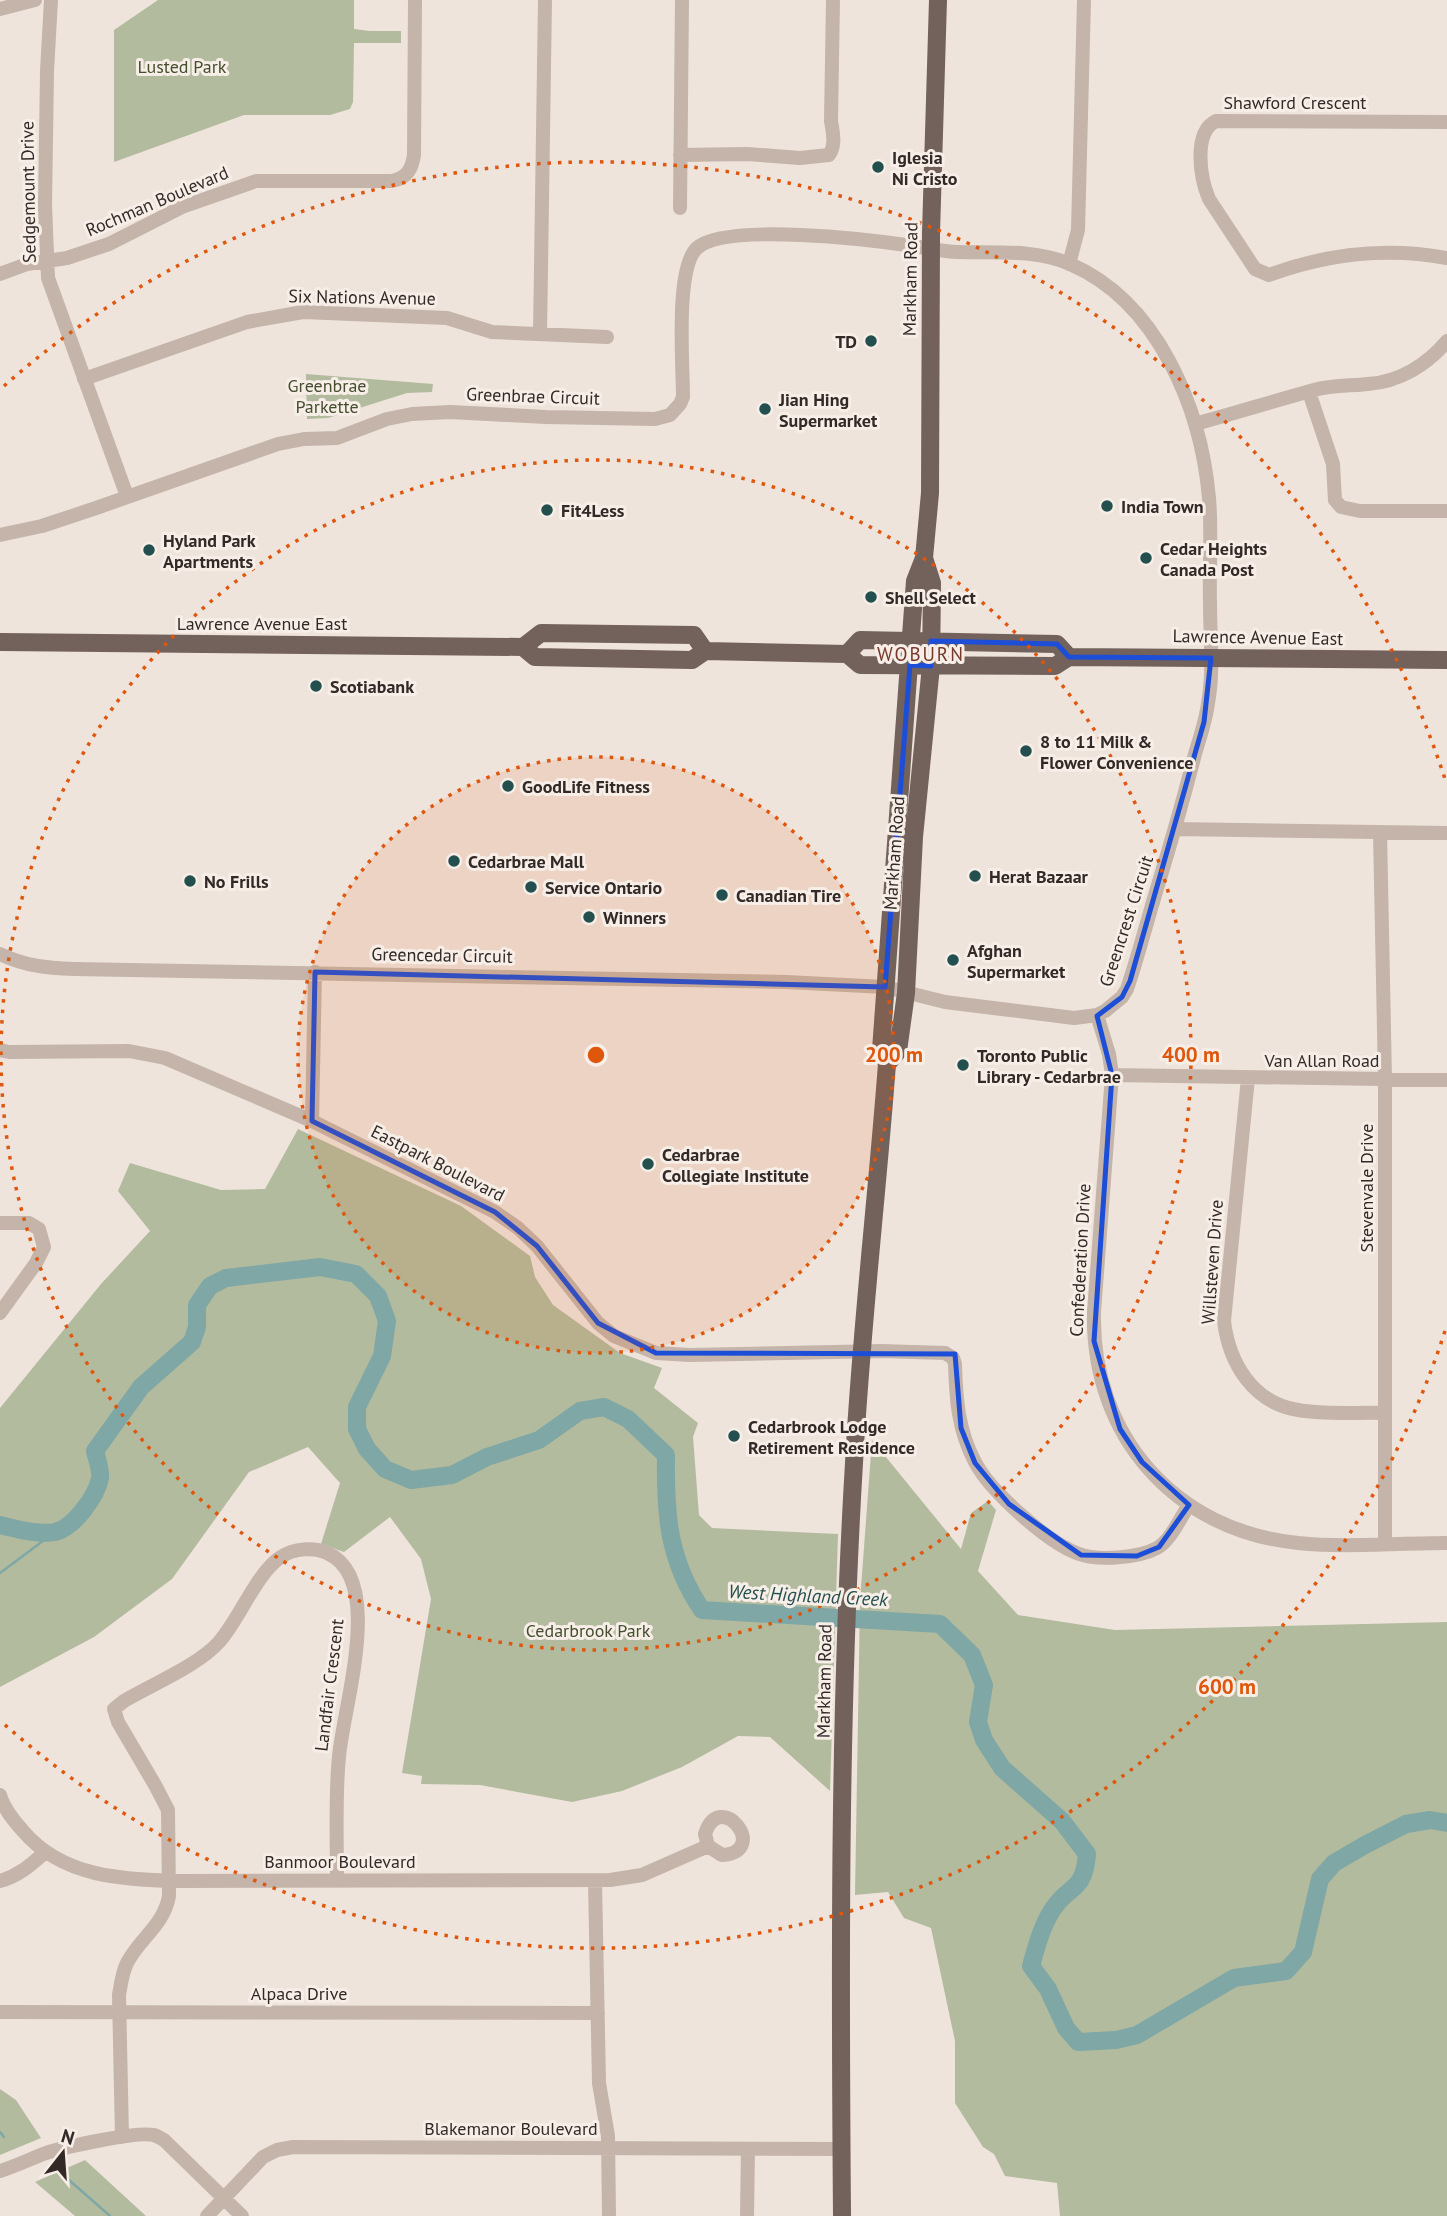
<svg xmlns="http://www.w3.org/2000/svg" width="1447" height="2216" viewBox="0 0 1447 2216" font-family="'PT Sans',sans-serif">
  <rect width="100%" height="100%" fill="#eee4dc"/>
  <path fill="#b3bb9e" d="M158,0H354V29L370,31H401V43H354L353,102L350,109L330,115H244L114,162V30Z
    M306,374L433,384L432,392L407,393L328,418L307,419Z
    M298,1129L461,1206L530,1256L535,1277L553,1305L620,1353L662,1368L654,1388L698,1423L693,1437L699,1515L712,1528L838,1534L830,1791L770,1737L738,1736L682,1767L622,1791L572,1802L480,1785L421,1784L422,1776L402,1773L431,1599L421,1559L390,1517L344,1552L321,1544L340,1483L308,1447L249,1472L172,1579L94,1637L0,1687V1408L101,1284L150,1231L118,1191L130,1163L221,1190L265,1189Z
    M872,1440L961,1549L971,1513L988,1501L996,1510L978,1571L1018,1615L1115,1630L1447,1622V2216H1060L1057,2183L1005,2176L994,2154L983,2147L955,2103V2041L931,1928L904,1918L888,1892L855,1895L860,1601Z
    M0,2089L16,2100L41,2138L0,2155Z
    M85,2160L146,2216H75L35,2182Z"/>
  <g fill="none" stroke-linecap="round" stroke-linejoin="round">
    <path stroke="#7ea7a6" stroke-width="2.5" d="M0,1573L55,1532
      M0,2132L4,2137
      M69,2180L110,2216"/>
    <path stroke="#7ea7a6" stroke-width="18" d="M0,1525C17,1529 38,1535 55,1532C74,1528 97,1495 100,1478C101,1470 97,1459 95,1451L141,1387L192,1342L197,1327V1305L210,1286L226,1278L320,1267L356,1274L378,1296L387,1321L382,1356L357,1407V1429L367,1449L385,1469L411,1480L452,1475L487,1457L539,1440L580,1411L604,1407L628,1419L666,1455C665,1514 668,1560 702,1610L940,1624L972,1655L984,1685L978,1722L984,1740L1002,1768L1062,1821L1087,1854C1084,1893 1069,1884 1053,1909C1042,1925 1036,1948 1031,1966L1048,1989L1066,2028L1078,2042L1116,2040L1137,2035L1234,1978L1286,1971L1303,1952L1320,1879L1334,1863L1365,1845L1406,1824L1430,1820L1447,1823"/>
    <path stroke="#c4b4a9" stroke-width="14" d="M51,0L47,71L45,205L48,278L127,496
      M0,9L35,0
      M1447,122L1216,121C1193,132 1200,178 1209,199L1255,269L1269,275C1326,254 1387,247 1447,258
      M680,155L747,154L800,158L829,155C836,145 833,133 831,121L833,0
      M680,208L682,0
      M1069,264L1078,230L1084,0
      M0,274L27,264L67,258L109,244L182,207L256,181H392C407,178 412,169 414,155L415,0
      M540,334L545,0
      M84,379L247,322L303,312L447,318L492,332L607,337
      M1309,392L1333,464L1335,500L1341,507L1360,511H1447
      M1195,424C1235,413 1274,401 1314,390C1332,385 1350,386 1368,384C1399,382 1427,365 1447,341
      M0,535L42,526L99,507L278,444L304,439L337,438L387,419L412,414L450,412L546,417L655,419L670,415L680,404L683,397C683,365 675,268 697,248C725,222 873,240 913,246C928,248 943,252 958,252C995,253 1035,249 1070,264C1158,302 1201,408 1209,498C1212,533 1209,568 1210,604C1210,636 1214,671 1208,703C1206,720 1200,737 1195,754C1184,797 1172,839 1159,882C1148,917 1139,954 1127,989L1122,997L1105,1011L1097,1015L1074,1018L945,1002L885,987L786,982L74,969C47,968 25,966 0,954
      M1176,829L1447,833
      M1380,832L1385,1079V1543
      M1097,1015L1109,1054L1112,1075L1094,1312C1091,1435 1175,1531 1298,1543C1347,1548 1398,1543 1447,1543
      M0,1050L9,1052L129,1051L165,1058L312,1121L495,1212L518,1228L537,1246L598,1323L614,1336L656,1353L690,1355L881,1351L945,1353L953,1358L955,1364C956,1399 958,1430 975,1462C990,1491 1048,1543 1079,1554C1098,1561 1139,1558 1157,1548C1171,1540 1180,1518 1189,1505
      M1112,1075L1447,1080
      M1248,1078L1224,1321C1229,1363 1253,1403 1298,1410C1326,1415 1356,1412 1385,1413
      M312,1121L315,972
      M0,1223H29L39,1229L44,1247L36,1263L0,1313
      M0,1795C4,1809 13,1820 23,1831C62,1877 123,1880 179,1881L610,1880L642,1875L708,1846L722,1855C771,1852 720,1787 705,1834L708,1846
      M0,1881C18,1876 31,1865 44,1853
      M595,1881L599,2083L608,2136L609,2216
      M0,2012L598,2013
      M122,2137L119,1995C121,1984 122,1973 127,1963C140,1938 164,1925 169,1896L168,1810L155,1785L118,1722L114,1709L124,1701C151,1685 199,1665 219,1642C239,1620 257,1572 281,1557C294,1548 314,1547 327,1553C386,1578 343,1707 339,1757C335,1795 337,1841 337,1879
      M0,2171C16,2166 30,2159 46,2153C64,2147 138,2131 154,2135C157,2136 160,2138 164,2140L242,2216
      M207,2216L263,2157L277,2150L293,2147L842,2149
      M747,2216L748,2149"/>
    <path stroke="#73615b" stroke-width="18" d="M0,642L523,647L541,633L694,635L705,651
      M523,647L535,657L692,660L705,651L847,654L860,665L1055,666L1069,657L1447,660
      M847,654L860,640L1057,644L1069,657
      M887,1064L898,1051L906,993L914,837L931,666L932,583L924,558
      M842,2216C840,1965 839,1713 854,1463C861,1330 877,1197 887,1064L881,1050L915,581L924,558L930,493L931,233L938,0"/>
  </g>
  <path fill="none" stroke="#1d4ed8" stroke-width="5" stroke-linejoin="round" d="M931,641L1057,644L1069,657L1211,658L1204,722L1130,981L1122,997L1097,1016L1112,1075L1094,1341L1120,1429L1142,1462L1189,1505L1159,1547L1137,1556L1081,1555L1009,1504L975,1463L961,1428L955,1354L656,1353L598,1323L537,1246L495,1212L312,1121L315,972L885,987L910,665L931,666Z"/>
  <circle cx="596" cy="1055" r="298" fill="#df570d" fill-opacity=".12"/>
  <g fill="none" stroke="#df570d" stroke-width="3.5" stroke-dasharray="3.5 7">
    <circle cx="596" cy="1055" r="298"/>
    <circle cx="596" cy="1055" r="595"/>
    <path d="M1445 1331A893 893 0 0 1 4 1724M4 386A893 893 0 0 1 1445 779"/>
  </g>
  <g fill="#234f4e" stroke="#f6eee7" stroke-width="2.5">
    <circle cx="878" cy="167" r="7"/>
    <circle cx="871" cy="341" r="7"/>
    <circle cx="765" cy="409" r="7"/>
    <circle cx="1107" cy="506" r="7"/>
    <circle cx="547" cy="510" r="7"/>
    <circle cx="149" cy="550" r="7"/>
    <circle cx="1146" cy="558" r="7"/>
    <circle cx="871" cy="597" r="7"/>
    <circle cx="316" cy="686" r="7"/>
    <circle cx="1026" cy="751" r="7"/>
    <circle cx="508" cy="786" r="7"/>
    <circle cx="454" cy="861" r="7"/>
    <circle cx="975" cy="876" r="7"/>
    <circle cx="190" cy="881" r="7"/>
    <circle cx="531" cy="887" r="7"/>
    <circle cx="722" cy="895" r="7"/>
    <circle cx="589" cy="917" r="7"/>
    <circle cx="953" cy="960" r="7"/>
    <circle cx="963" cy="1065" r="7"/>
    <circle cx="648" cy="1164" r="7"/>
    <circle cx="734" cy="1436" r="7"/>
  </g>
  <g text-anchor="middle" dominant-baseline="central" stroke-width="6" stroke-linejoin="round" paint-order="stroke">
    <g font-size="18" fill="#454e2f" stroke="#f6eee7">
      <text x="182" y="66">Lusted Park</text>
      <text x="327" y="385">Greenbrae<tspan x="327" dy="21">Parkette</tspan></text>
      <text x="588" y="1630">Cedarbrook Park</text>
    </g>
    <g font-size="18" fill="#332a28" stroke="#f6eee7">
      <text x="1295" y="102">Shawford Crescent</text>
      <text transform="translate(28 192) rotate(-91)">Sedgemount Drive</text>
      <text transform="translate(157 201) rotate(-23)">Rochman Boulevard</text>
      <text transform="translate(910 279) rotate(-89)">Markham Road</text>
      <text transform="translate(362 297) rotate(1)">Six Nations Avenue</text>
      <text transform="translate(533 396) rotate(2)">Greenbrae Circuit</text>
      <text x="262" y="623">Lawrence Avenue East</text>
      <text transform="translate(1258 637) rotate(1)">Lawrence Avenue East</text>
      <text transform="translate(894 853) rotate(-86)">Markham Road</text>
      <text transform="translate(1126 921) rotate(-72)">Greencrest Circuit</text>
      <text transform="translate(442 955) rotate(1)">Greencedar Circuit</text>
      <text x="1322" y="1060">Van Allan Road</text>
      <text transform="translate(438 1163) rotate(27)">Eastpark Boulevard</text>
      <text transform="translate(1366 1188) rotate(-90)">Stevenvale Drive</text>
      <text transform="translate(1080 1260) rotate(-87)">Confederation Drive</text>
      <text transform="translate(1212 1262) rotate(-86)">Willsteven Drive</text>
      <text transform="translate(824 1681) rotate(-89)">Markham Road</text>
      <text transform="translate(329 1685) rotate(-83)">Landfair Crescent</text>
      <text x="340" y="1861">Banmoor Boulevard</text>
      <text x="299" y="1993">Alpaca Drive</text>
      <text x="511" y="2128">Blakemanor Boulevard</text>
    </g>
    <g font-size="18" font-weight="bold" fill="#332a28" stroke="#f6eee7" text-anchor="start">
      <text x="892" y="157">Iglesia<tspan x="892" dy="21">Ni Cristo</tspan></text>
      <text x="857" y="341" text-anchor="end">TD</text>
      <text x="779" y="399">Jian Hing<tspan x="779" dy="21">Supermarket</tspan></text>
      <text x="1121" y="506">India Town</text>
      <text x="561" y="510">Fit4Less</text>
      <text x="163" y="540">Hyland Park<tspan x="163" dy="21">Apartments</tspan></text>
      <text x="1160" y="548">Cedar Heights<tspan x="1160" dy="21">Canada Post</tspan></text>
      <text x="885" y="597">Shell Select</text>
      <text x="330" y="686">Scotiabank</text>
      <text x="1040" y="741">8 to 11 Milk &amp;<tspan x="1040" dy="21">Flower Convenience</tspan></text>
      <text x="522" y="786">GoodLife Fitness</text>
      <text x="468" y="861">Cedarbrae Mall</text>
      <text x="989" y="876">Herat Bazaar</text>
      <text x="204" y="881">No Frills</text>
      <text x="545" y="887">Service Ontario</text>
      <text x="736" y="895">Canadian Tire</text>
      <text x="603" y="917">Winners</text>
      <text x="967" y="950">Afghan<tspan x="967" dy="21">Supermarket</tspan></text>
      <text x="977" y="1055">Toronto Public<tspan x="977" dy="21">Library - Cedarbrae</tspan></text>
      <text x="662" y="1154">Cedarbrae<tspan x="662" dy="21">Collegiate Institute</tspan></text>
      <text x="748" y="1426">Cedarbrook Lodge<tspan x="748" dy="21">Retirement Residence</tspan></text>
    </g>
    <g font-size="19" letter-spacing="2" fill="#77382c" stroke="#f6eee7">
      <text x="921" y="654">WOBURN</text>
    </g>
    <g font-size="19" font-style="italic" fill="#234f4e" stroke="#f6eee7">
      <text transform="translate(808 1595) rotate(3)">West Highland Creek</text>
    </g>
  </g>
  <circle cx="596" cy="1055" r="10" fill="#df570d" stroke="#f6eee7" stroke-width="3.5"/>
  <g font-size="21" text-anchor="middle" font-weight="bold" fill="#df570d" stroke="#f6eee7" stroke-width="6" stroke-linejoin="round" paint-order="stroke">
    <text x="894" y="1062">200 m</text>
    <text x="1191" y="1062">400 m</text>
    <text x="1227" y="1694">600 m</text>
  </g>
  <g transform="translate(63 2153) rotate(17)" stroke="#f6eee7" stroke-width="5" paint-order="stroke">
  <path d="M0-5L12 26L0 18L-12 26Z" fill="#332a28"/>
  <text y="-10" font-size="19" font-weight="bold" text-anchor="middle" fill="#332a28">N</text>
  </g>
</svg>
